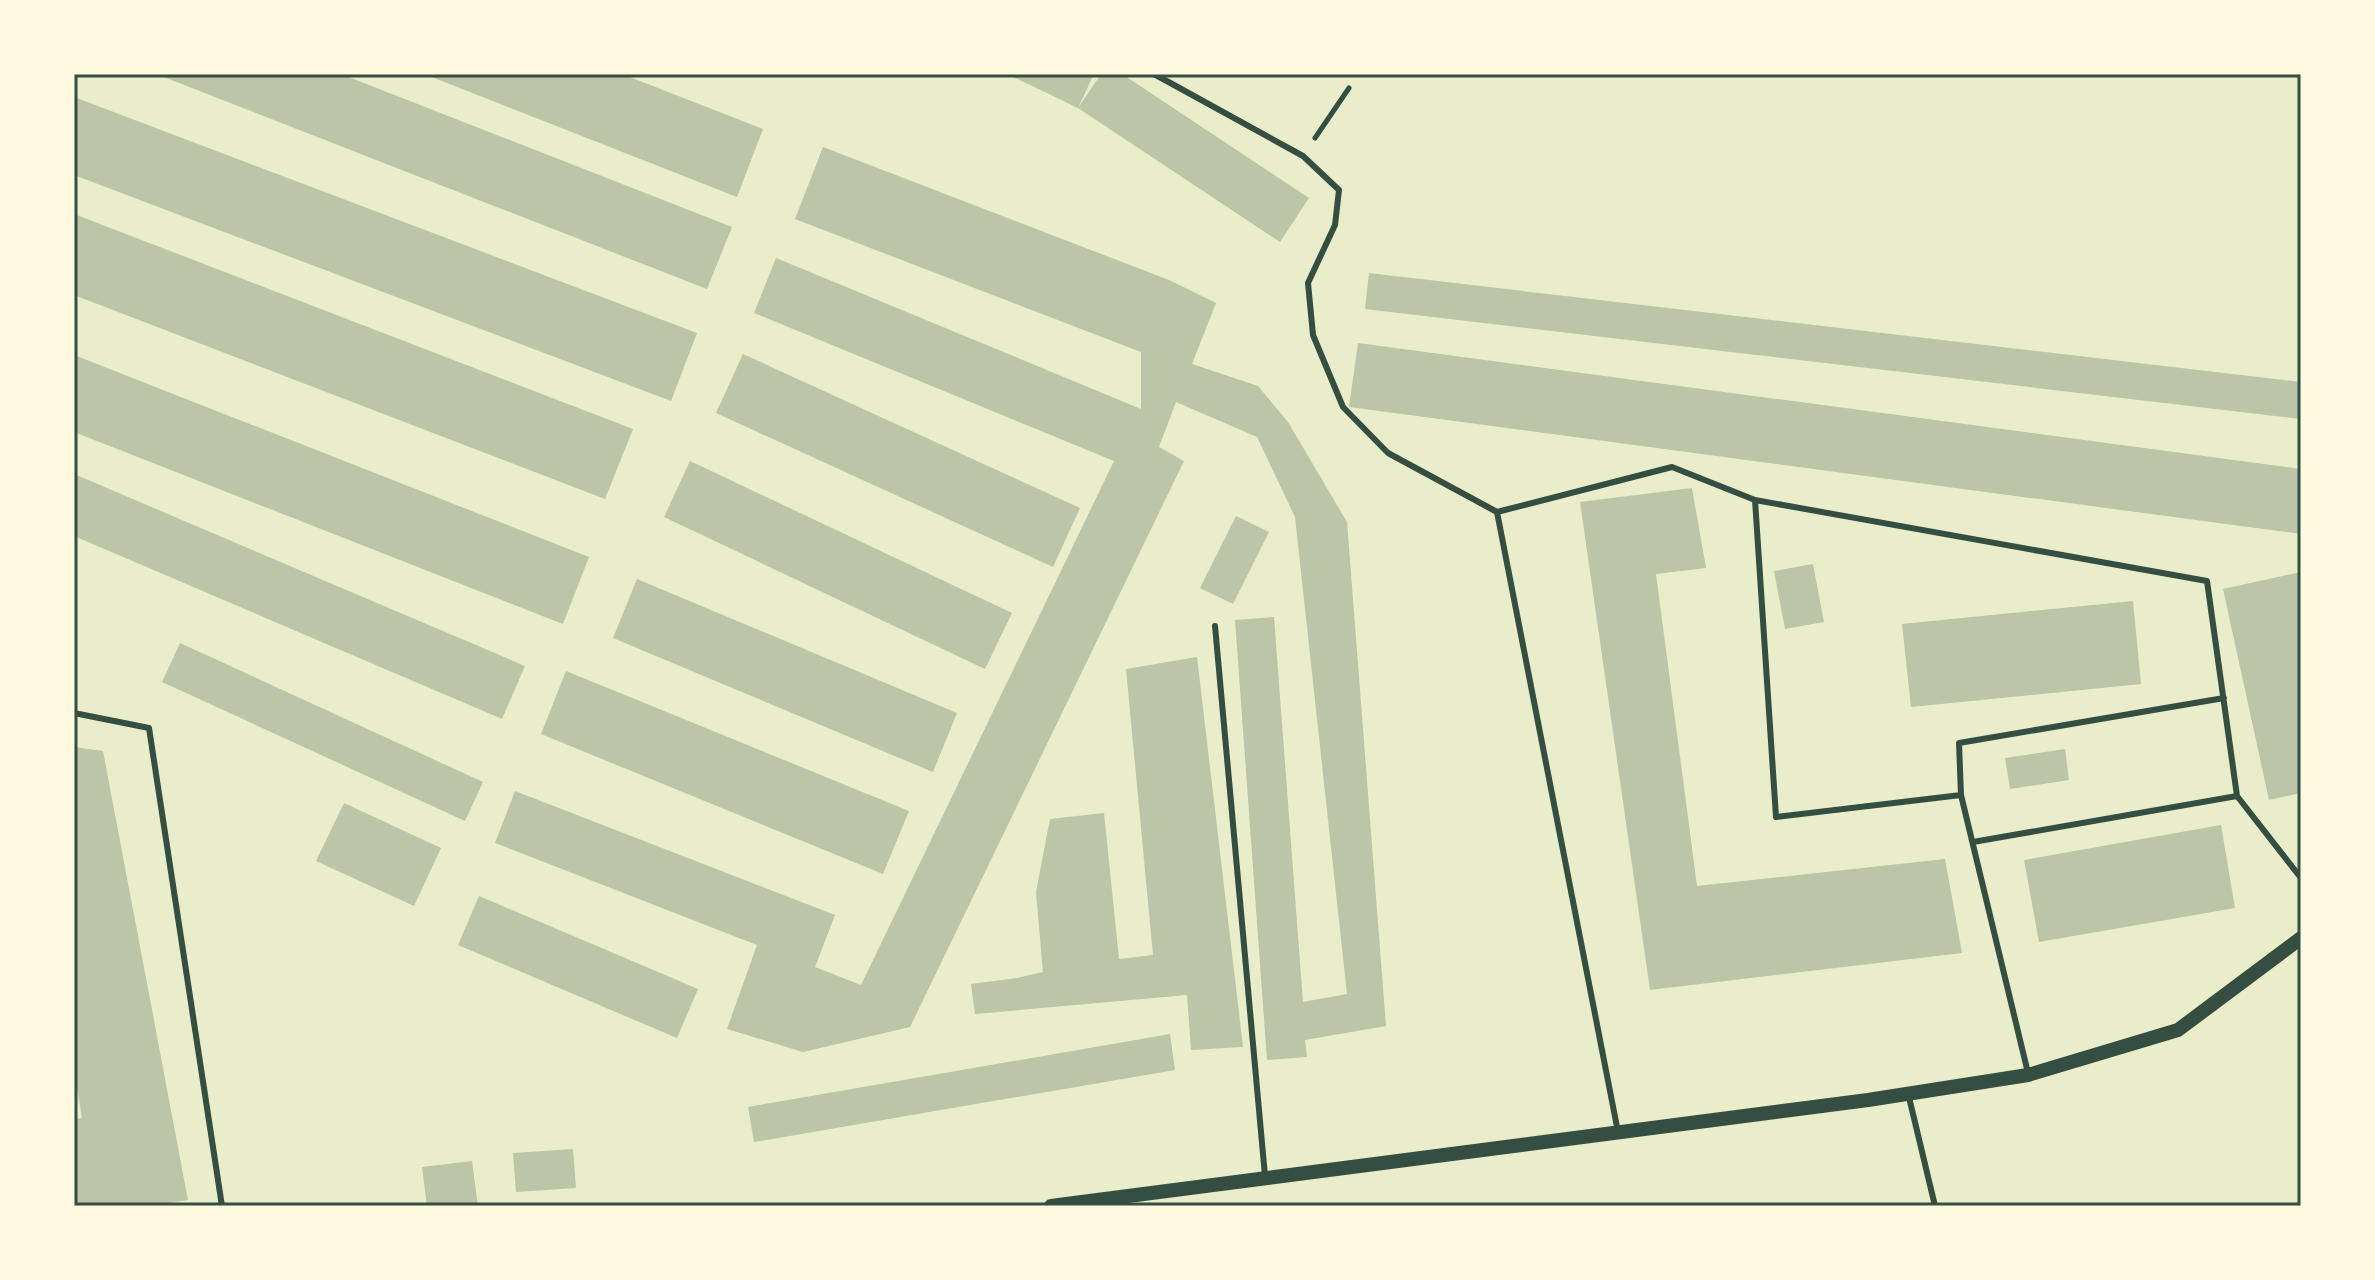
<svg xmlns="http://www.w3.org/2000/svg" width="2375" height="1280" viewBox="0 0 2375 1280" font-family="Mulish,sans-serif">
  <rect width="100%" height="100%" fill="#e9edc9"/>
  <path fill="#bcc5a7" d="M156,74H341L732,227L707,289Z
    M424,74H622L763,129L737,197Z
    M1007,74H1094L1078,108L1101,74H1122L1309,198L1280,242L1078,108Z
    M74,97L697,333L671,401L74,175Z
    M823,147L1169,280L1216,303L1192,364L1258,386L1288,422L1347,522L1386,1026L1305,1040L1307,1057L1267,1060L1235,620L1274,617L1303,1002L1347,994L1295,517L1257,437L1176,402L1159,447L1184,461L910,1027L803,1052L727,1029L757,945L495,843L515,791L835,915L815,967L861,985L1114,461L754,313L776,258L1141,409V352L795,219Z
    M74,214L633,429L605,499L74,295Z
    M1369,273L2301,382V419L1365,309Z
    M1358,343L2301,469V534L1349,407Z
    M743,354L1080,508L1053,567L716,413Z
    M74,355L589,557L563,624L74,432Z
    M690,461L1012,613L985,669L664,517Z
    M74,474L525,666L502,719L74,536Z
    M1692,488L1706,568L1656,574L1697,886L1945,859L1962,953L1650,990L1580,502Z
    M1236,516L1269,532L1233,604L1200,588Z
    M1813,564L1824,622L1785,629L1774,571Z
    M2301,572V793L2269,800L2223,589Z
    M637,579L957,713L933,772L613,638Z
    M2133,601L2141,684L1911,707L1902,624Z
    M180,643L483,782L465,821L162,682Z
    M1197,657L1243,1047L1191,1050L1187,995L975,1014L971,984L1017,978L1043,972L1036,892L1050,819L1104,813L1119,959L1153,955L1126,669Z
    M566,671L909,811L883,874L541,734Z
    M74,747L103,751L188,1200L148,1206H74V1119L82,1118L74,1070Z
    M2065,749L2069,780L2010,789L2005,758Z
    M344,803L441,848L414,906L316,861Z
    M2221,825L2235,908L2039,942L2024,860Z
    M479,896L698,989L677,1038L458,945Z
    M1170,1034L1175,1070L754,1142L748,1107Z
    M573,1149L576,1188L516,1192L513,1153Z
    M472,1161L478,1206H427L422,1167Z"/>
  <g fill="none" stroke-linecap="round" stroke-linejoin="round">
    <path stroke="#344e41" stroke-width="5" d="M1315,138L1349,88"/>
    <path stroke="#344e41" stroke-width="6" d="M1154,74L1303,156L1339,190L1335,225L1308,283L1313,335L1343,407L1388,453L1497,512L1618,1132
      M1755,500L2207,581L2237,796L2301,878
      M1497,512L1672,467L1755,500L1776,817L1961,795L2028,1073
      M1215,626L1265,1176
      M74,713L149,728L222,1206
      M1961,795L1959,743L2224,698
      M1973,842L2237,796
      M1908,1093L1935,1206"/>
    <path stroke="#344e41" stroke-width="14" d="M1051,1206L1868,1100L2028,1075L2178,1030L2301,938"/>
  </g>
  <rect width="2375" height="1280" fill="none" stroke="#fefae0" stroke-width="152"/>
  <rect x="76" y="76" width="2223" height="1128" fill="none" stroke="#344e41" stroke-width="3"/>
</svg>
